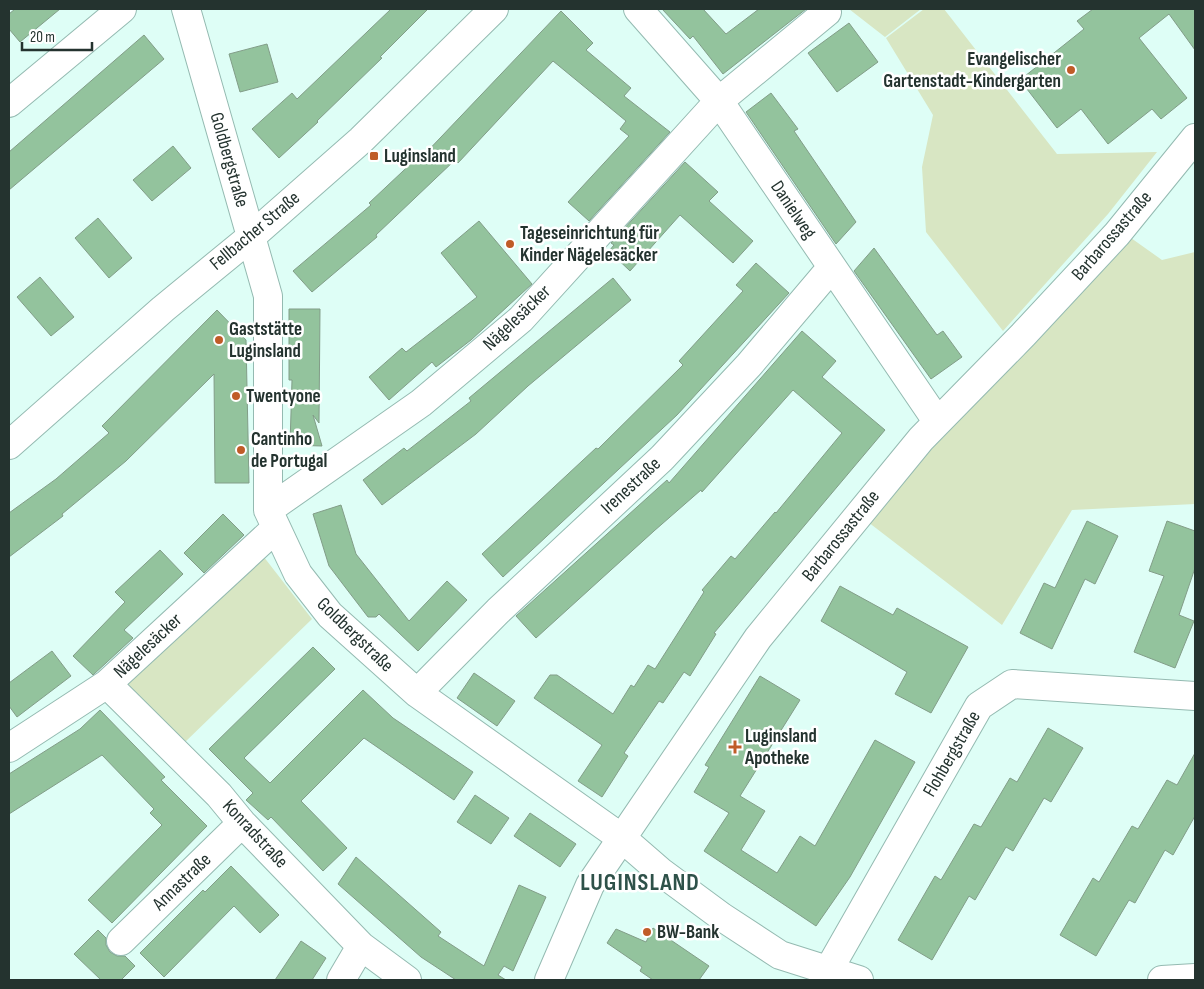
<svg xmlns="http://www.w3.org/2000/svg" width="1204" height="989" viewBox="0 0 1204 989" font-family="'Sofia Sans Condensed',sans-serif">
  <rect width="100%" height="100%" fill="#defef6"/>
  <path fill="#d8e6c3" d="M849,9H921L885,37Z
    M924,9H944L1057,154L1157,152L1108,214L1003,331L926,232L922,167L933,115L886,38Z
    M1131,238L1162,260L1195,252V504L1072,510L1002,625L868,522L947,429L1042,336Z
    M260,552L312,619L181,746L121,685Z"/>
  <path fill="#93c39d" stroke="#829d88" d="M15,9H60L20,42L9,29V14Z
    M391,9H428L380,57L382,58L317,121L318,122L279,158L252,129L292,93L297,99Z
    M662,9H703L726,34L759,9H806L723,74L693,36L690,39Z
    M1093,9H1195V50L1169,14L1139,38L1187,98L1161,119L1152,109L1108,144L1081,109L1057,128L1020,80L1084,29L1077,21Z
    M561,11L593,43L586,50L631,88L624,96L670,132L589,221L568,202L629,136L620,129L626,121L553,61L458,163L455,160L376,235L377,237L312,292L293,271L371,205L369,203L419,156L421,158Z
    M849,23L878,62L837,92L808,53Z
    M144,35L164,59L9,190V152Z
    M267,44L278,82L240,92L229,54Z
    M771,93L798,129L794,131L856,222L836,244L746,112Z
    M173,146L191,168L152,201L133,180Z
    M685,162L718,192L709,201L753,241L733,263L680,215L630,271L609,251L614,245L611,243Z
    M98,218L132,258L109,278L75,238Z
    M479,221L532,284L471,340L436,367L432,362L389,400L369,377L402,348L406,352L477,297L441,253Z
    M874,248L937,335L943,331L962,357L931,379L854,271Z
    M756,263L789,293L677,415L503,577L482,554L596,448L598,449L683,365L679,361L743,291L736,285Z
    M40,277L74,317L51,336L17,297Z
    M613,278L631,300L528,386L476,434L382,505L363,480L404,448L407,451L471,401L469,398Z
    M289,309H320L319,423L313,415L322,446L290,445L292,380H289Z
    M217,310L246,340L249,483H215L214,374L126,461L62,514L63,516L9,557V513L56,479L109,433L102,426Z
    M802,331L836,361L822,377L885,430L714,633L716,634L690,676L684,672L663,703L659,701L624,753L628,756L602,797L578,781L602,745L534,698L550,675H557L613,714L631,685L634,687L648,665L655,669L704,592L702,590L731,556L735,559L775,512L776,513L842,433L793,390L702,492L701,490L654,531L536,638L516,616L667,480L669,483Z
    M341,505L356,554L409,621L447,581L467,600L418,651L379,614L376,617H368L329,566L313,514Z
    M223,514L244,535L204,573L184,553Z
    M1087,521L1118,536L1095,584L1085,579L1052,649L1020,633L1044,583L1055,588Z
    M1167,521L1195,531V568L1179,615L1194,621L1175,668L1134,652L1164,576L1149,571Z
    M160,550L183,574L124,630L133,638L93,675L73,656L125,602L115,592Z
    M840,586L893,615L897,608L968,647L931,713L895,694L907,672L821,621Z
    M313,647L335,669L244,758L270,783L363,690L393,718L473,772L454,800L364,738L301,801L347,848L323,871L271,817L268,820L246,800L253,793L209,749Z
    M52,651L71,676L17,717L9,706V683Z
    M474,673L515,701L497,726L457,698Z
    M760,676L800,700L740,796L765,811L741,850L777,873L800,836L815,846L875,740L915,762L850,877L816,926L704,851L729,813L694,792L709,767L705,765Z
    M100,710L165,777L161,780L207,826L112,923L88,900L162,825L150,813L154,809L102,755L9,814V774L80,729Z
    M1048,728L1083,748L1051,802L1044,798L1013,851L1006,847L975,900L969,896L932,960L898,940L935,876L941,880L974,824L981,827L1010,778L1017,782Z
    M1195,753V816L1173,855L1165,850L1135,903L1129,900L1096,956L1060,935L1093,878L1099,882L1132,826L1138,829L1167,780L1177,785Z
    M475,795L509,818L491,844L457,822Z
    M530,813L576,844L560,867L514,836Z
    M356,857L441,932L438,936L484,966L519,885L546,897L513,971L504,966L498,975L506,980H456L421,957L338,884Z
    M231,866L279,915L260,933L234,906L164,977L140,953L203,890L205,892Z
    M653,928L709,966L699,980H653L640,971L642,967L607,943L616,929L646,942Z
    M98,930L106,938V945L110,952L117,956H125L135,966L121,980H101L74,954Z
    M301,941L326,958L312,980H275Z"/>
  <g fill="none" stroke-linecap="round" stroke-linejoin="round">
    <defs>
      <path id="minor" d="M186,9L268,296V510L298,574L330,615L417,693L623,839L661,872L722,917L780,955L859,980
        M638,9L719,101L937,421
        M9,103L122,9
        M9,445L163,309L252,236L361,140L494,9
        M268,510L421,403L521,319L719,101L827,12
        M107,684L219,795L242,823L361,946L407,980
        M417,693L498,611L662,458L749,365L832,267
        M9,748L107,684L276,528
        M121,941L242,823
        M828,971L979,706L1012,684L1195,696
        M341,980L361,946
        M549,980L590,885L758,638L921,439L1023,335L1117,234L1195,138
        M1162,980L1195,978"/>
    </defs>
    <use href="#minor" stroke="#94bab1" stroke-width="30"/>
    <use href="#minor" stroke="#fff" stroke-width="28"/>
  </g>
  <g fill="#c05c28" stroke="#fff" stroke-width="2">
    <circle cx="1071" cy="70" r="5"/>
    <rect x="369" y="151" width="10" height="10" rx="2.5"/>
    <circle cx="510" cy="244" r="5"/>
    <circle cx="219" cy="340" r="5"/>
    <circle cx="236" cy="396" r="5"/>
    <circle cx="241" cy="450" r="5"/>
    <path d="M732.5 739.5h5v5h5v5h-5v5h-5v-5h-5v-5h5z"/>
    <circle cx="647" cy="932" r="5"/>
  </g>
  <g text-anchor="middle" dominant-baseline="central" stroke-width="5" stroke-linejoin="round" paint-order="stroke">
    <g font-size="19" font-weight="bold" fill="#24332f" stroke="#fff" text-anchor="start">
      <text x="1061" y="59" text-anchor="end">Evangelischer<tspan x="1061" dy="22">Gartenstadt-Kindergarten</tspan></text>
      <text x="384" y="156">Luginsland</text>
      <text x="520" y="233">Tageseinrichtung für<tspan x="520" dy="22">Kinder Nägelesäcker</tspan></text>
      <text x="229" y="329">Gaststätte<tspan x="229" dy="22">Luginsland</tspan></text>
      <text x="246" y="396">Twentyone</text>
      <text x="251" y="439">Cantinho<tspan x="251" dy="22">de Portugal</tspan></text>
      <text x="745" y="736">Luginsland<tspan x="745" dy="22">Apotheke</tspan></text>
      <text x="657" y="932">BW-Bank</text>
    </g>
    <g font-size="19" fill="#24332f" stroke="#fff">
      <text transform="translate(229 160) rotate(74)">Goldbergstraße</text>
      <text transform="translate(793 210) rotate(56)">Danielweg</text>
      <text transform="translate(255 231) rotate(-40)">Fellbacher Straße</text>
      <text transform="translate(1112 236) rotate(-49)">Barbarossastraße</text>
      <text transform="translate(517 318) rotate(-44)">Nägelesäcker</text>
      <text transform="translate(631 486) rotate(-43)">Irenestraße</text>
      <text transform="translate(841 536) rotate(-51)">Barbarossastraße</text>
      <text transform="translate(355 635) rotate(44)">Goldbergstraße</text>
      <text transform="translate(148 646) rotate(-43)">Nägelesäcker</text>
      <text transform="translate(952 754) rotate(-60)">Flohbergstraße</text>
      <text transform="translate(255 834) rotate(47)">Konradstraße</text>
      <text transform="translate(182 882) rotate(-44)">Annastraße</text>
    </g>
    <g font-size="24" font-weight="bold" letter-spacing="1" fill="#2e5149" stroke="#fff">
      <text x="640" y="882">LUGINSLAND</text>
    </g>
  </g>
  <rect width="1204" height="989" fill="none" stroke="#24332f" stroke-width="20"/>
  <path d="M22 42v8h70v-8" fill="none" stroke="#24332f" stroke-width="2.5"/>
  <text x="30" y="42" font-size="15" fill="#24332f" stroke="#ffffff" stroke-width="4" paint-order="stroke">20 m</text>
</svg>
